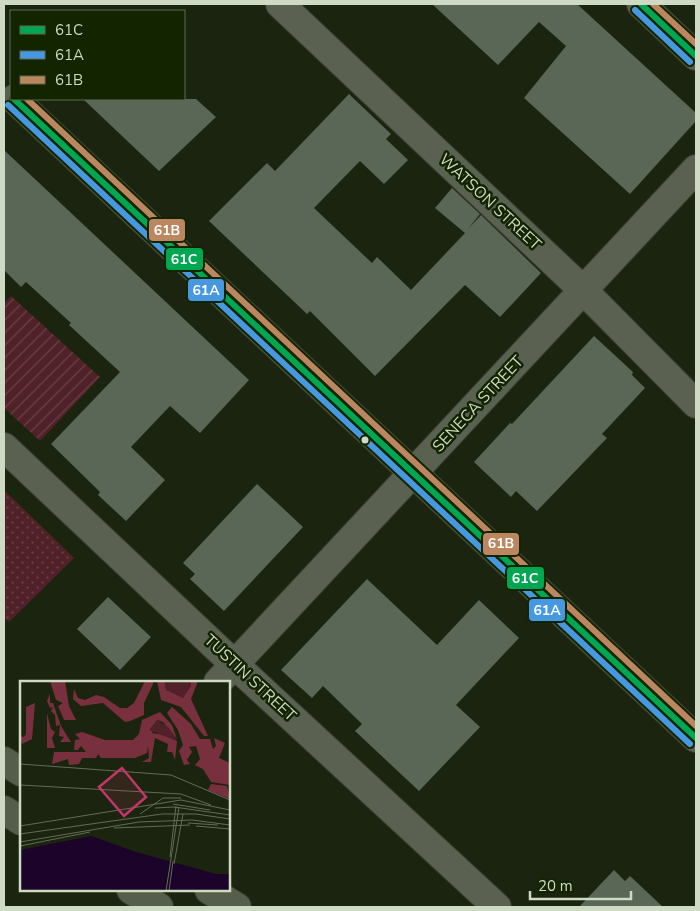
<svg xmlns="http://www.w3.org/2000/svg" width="700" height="911" viewBox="0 0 700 911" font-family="'Nunito Sans',sans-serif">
  <defs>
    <pattern id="park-dots" width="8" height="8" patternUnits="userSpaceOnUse" patternTransform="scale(1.25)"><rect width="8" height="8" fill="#502129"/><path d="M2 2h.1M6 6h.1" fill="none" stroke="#684146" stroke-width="1.8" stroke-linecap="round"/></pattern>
    <pattern id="garden-furrows" width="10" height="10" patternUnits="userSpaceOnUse" patternTransform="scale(1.25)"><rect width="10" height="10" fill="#502129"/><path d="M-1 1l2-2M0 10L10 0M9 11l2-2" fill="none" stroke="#684146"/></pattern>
  </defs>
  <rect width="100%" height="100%" fill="#1b240e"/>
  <path fill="url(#park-dots)" d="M4,490L74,558L9,622L4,618Z"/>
  <path fill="url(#garden-furrows)" d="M11,296L100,377L40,441L4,408V303Z"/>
  <path fill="#5a6656" d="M432,4H577L696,113V121L630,194L524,98L566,46L539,22L498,65Z
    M349,94L391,134L386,139L408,160L384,184L360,161L314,208L372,263L377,257L411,290L465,233L435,208L452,188L480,214L468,229L481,215L541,273L500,317L465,285L375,376L310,311L307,314L209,221L267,163L275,171Z
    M83,99H196L216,117L159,171Z
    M4,150L249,380L200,433L170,406L131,447L165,480L126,521L98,495L100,492L51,444L120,372L69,325L71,323L26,282L21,287L4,270Z
    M594,336L633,372L632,375L645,388L602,434L607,438L537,511L516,491L511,497L474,462L510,423L512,424Z
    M257,484L303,527L224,611L190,579L195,574L183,563Z
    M367,579L437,645L479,600L519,638L456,705L480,727L419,791L355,731L362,724L323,686L312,698L281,670Z
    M108,597L151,637L120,670L77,629Z
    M614,870L625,881L630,876L663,907H579Z"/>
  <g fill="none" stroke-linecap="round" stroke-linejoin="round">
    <defs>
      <path id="minor" d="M280,4L583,290L696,404
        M4,447L234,664L497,907
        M218,682L696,169"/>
      <path id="major" d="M641,4L696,56
        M14,99L696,738"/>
      <path id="highway" d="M4,761L21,772
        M4,810L21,821
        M131,890L159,907
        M209,890L237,907"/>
    </defs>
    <use href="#minor" stroke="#383f2f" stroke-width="30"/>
    <use href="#major" stroke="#383f2f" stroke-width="30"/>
    <use href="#highway" stroke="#383f2f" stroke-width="30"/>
    <use href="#minor" stroke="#5a6151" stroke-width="28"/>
    <use href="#major" stroke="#58614f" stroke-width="28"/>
    <use href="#highway" stroke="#555e4a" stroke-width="28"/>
    <defs>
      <path id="bus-1" d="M641,4L696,56
        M14,99L696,738"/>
      <path id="bus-2" d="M635,10L690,62
        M8,105L690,744"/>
      <path id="bus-3" d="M653,4L696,44
        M27,99L696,726"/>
    </defs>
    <use href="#bus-1" stroke="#132400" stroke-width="10"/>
    <use href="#bus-2" stroke="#132400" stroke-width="10"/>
    <use href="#bus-3" stroke="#132400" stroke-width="10"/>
    <use href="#bus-1" stroke="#00a651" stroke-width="6"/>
    <use href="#bus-2" stroke="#4699e1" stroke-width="6"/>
    <use href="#bus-3" stroke="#bb8660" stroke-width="6"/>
  </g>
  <circle fill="#cedac3" stroke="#132400" stroke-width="2" cx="365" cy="440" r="4.5"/>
  <g text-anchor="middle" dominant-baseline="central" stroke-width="5" stroke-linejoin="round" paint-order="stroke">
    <g font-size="16" fill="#cedac3" stroke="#132400">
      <text transform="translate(490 202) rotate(43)">WATSON STREET</text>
      <text transform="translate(478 404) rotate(-47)">SENECA STREET</text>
      <text transform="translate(250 678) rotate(43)">TUSTIN STREET</text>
    </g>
  </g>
  <g transform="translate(20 681)">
    <rect width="210" height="210" fill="#1b240e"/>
    <path d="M30,0H45L49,25L56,39H44L38,25L43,22L36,19ZM125,0H133V3L124,22V34L110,40L105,41L83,22L61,25L53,18L54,8L58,17L65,19L76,14L84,16L100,27H107L114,22ZM137,0H145L146,9L156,11L171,5L170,0H178L171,18L188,55H184L161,26L141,19ZM30,13V22H33L41,45L51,61H40L44,56L39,55L40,44L36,45L35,34L31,30L33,26L30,27L27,20ZM15,22L12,58L2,63L0,55L4,56L6,53V26ZM152,26L171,43L180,58H190L193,68L196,65L194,57L205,62L199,77L210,82V104L191,101L183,88L175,84L180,78L176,65L169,66L172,71L167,79L170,83L164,84L159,70L163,64L158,49L147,32ZM140,31L152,44L157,58L143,41L137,39L132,52L150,55L157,60L155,79L152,71H147L148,63L135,57L131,81H122L129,77L128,65L127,72L115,77H81L78,73L76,77H62L59,83L49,84L48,78L32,83L34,71H66L61,65L58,69H54L55,59L60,58L55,53L62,51L85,59H113L119,53L122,39ZM27,32L31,48L35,51L32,57L35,67H27ZM191,103L207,105L210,118L188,109Z" fill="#78303e"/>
    <path d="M145,0H170L171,5L163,17L146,9Z" fill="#502129"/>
    <path d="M137,39L149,47L157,60L129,49Z" fill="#502129"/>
    <path d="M71,155L116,171L196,193H210V210H0V169Z" fill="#1b0329"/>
    <path fill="none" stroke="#636d56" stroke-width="1" d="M0,83L151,94L210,119M0,104L161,113L191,124M153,123L190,129M135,127L154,126L210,134M120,133L143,117H161M168,142L198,144M0,145L161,119L210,129M176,145L210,148M94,147L170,144M0,153L142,133H176L210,138M0,161L119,141L172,139L210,144M0,165L70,151M150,176L156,125M154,183L163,133M146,210L159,126M149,210L153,180"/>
    <path fill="#c4356b" fill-opacity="0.15" stroke="#c4356b" stroke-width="2.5" d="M102,87L126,116L104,135L79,106Z"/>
    <rect width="210" height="210" fill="none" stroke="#cedac3" stroke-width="2.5"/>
  </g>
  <g stroke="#132400" stroke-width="2">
    <rect x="148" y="218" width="38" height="24" rx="5" fill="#bb8660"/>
    <rect x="165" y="247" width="39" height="24" rx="5" fill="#00a651"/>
    <rect x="187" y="278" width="38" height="24" rx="5" fill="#4699e1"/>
    <rect x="482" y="532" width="38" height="24" rx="5" fill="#bb8660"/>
    <rect x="506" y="566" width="39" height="24" rx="5" fill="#00a651"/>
    <rect x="528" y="598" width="38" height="24" rx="5" fill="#4699e1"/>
  </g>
  <g font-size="14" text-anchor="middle" font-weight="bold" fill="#fff">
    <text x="167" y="235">61B</text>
    <text x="184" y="264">61C</text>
    <text x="206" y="295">61A</text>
    <text x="501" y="548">61B</text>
    <text x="525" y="583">61C</text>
    <text x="547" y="615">61A</text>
  </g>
  <rect width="700" height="911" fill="none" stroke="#cedac3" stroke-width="10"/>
  <rect x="10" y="10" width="175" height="90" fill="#132400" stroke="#5e6d4e"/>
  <rect x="20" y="26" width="25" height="8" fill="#00a651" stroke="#5e6d4e"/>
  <text x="55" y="35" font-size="15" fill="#cedac3">61C</text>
  <rect x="20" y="51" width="25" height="8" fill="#4699e1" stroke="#5e6d4e"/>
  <text x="55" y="60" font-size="15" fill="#cedac3">61A</text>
  <rect x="20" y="76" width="25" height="8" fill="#bb8660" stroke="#5e6d4e"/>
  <text x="55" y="85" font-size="15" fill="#cedac3">61B</text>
  <path d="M530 891v8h101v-8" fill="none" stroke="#cedac3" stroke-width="2.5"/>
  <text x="538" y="891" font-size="15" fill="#cedac3" stroke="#132400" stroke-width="4" paint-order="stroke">20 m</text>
</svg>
